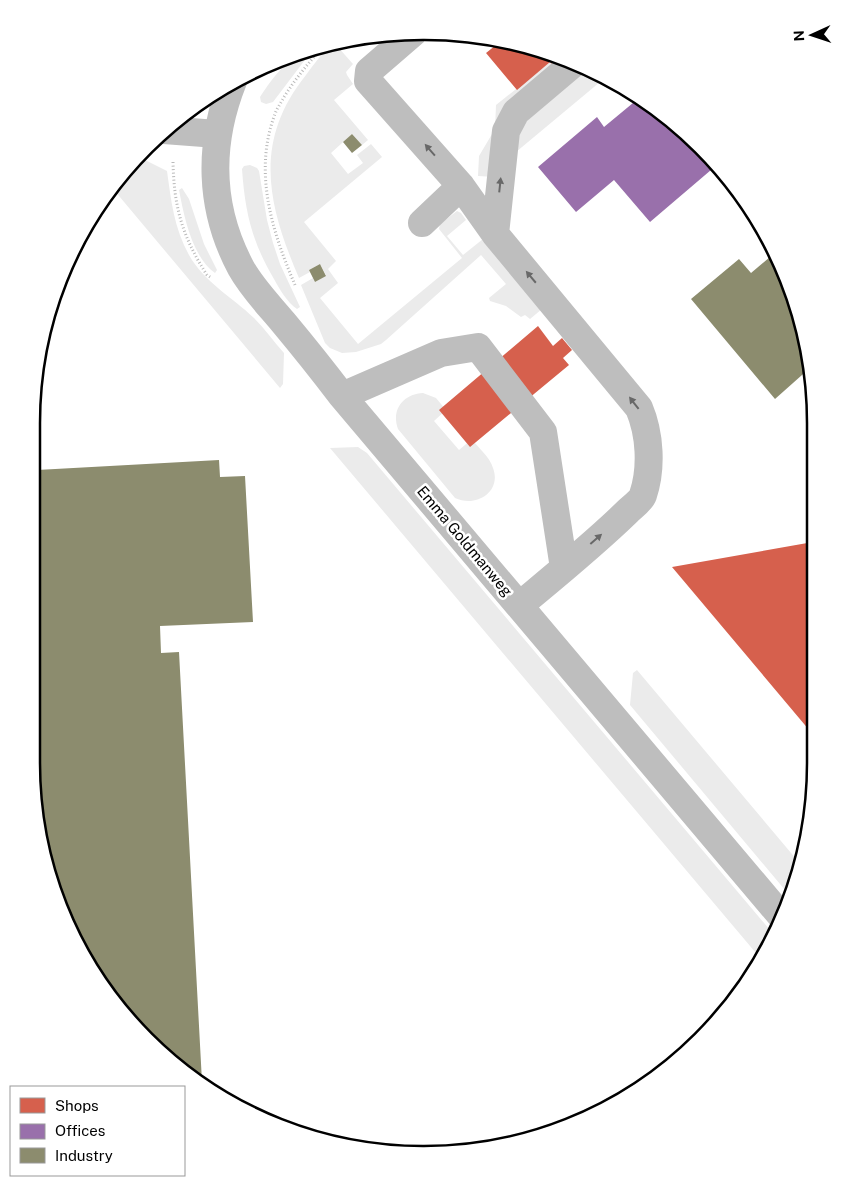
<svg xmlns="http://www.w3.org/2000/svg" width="847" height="1186" viewBox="0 0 847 1186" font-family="'Public Sans',sans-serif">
  <rect width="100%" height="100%" fill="#fff"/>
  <path fill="#ebebeb" d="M341,42L337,46L353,64L346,72L347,75L353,84L334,100L368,140L362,145L352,134L331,153L348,174L363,163L357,155L371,144L382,157L304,222L336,261L328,269L338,283L320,298L358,344L462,258L439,229L440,224L457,211L461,213L466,220L447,236L463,255L483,239L542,309L530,319L525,315L521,317L506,306L490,301L489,298L506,284L481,255L386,340L381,344L356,352L342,353L330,348L325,343L301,285L313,278L315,282L326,275L320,264L309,270L310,272L299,278C268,206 252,142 306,75C315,63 327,45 341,42Z
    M314,48L273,102L266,104L261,102L260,97C273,77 290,54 314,48Z
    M550,62L553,65L506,110L494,177L478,176L479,156L495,129L496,105Z
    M582,66L597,72L606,77L510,157L515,133Z
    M141,158L167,171C171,200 174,228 189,255C204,282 232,297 254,318C265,329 274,342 284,353L283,384L280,388L114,190Z
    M250,165L257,168L259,171L267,220L273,243L280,264L300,307L297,309C287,302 280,290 274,279C252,242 245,212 242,169L244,166Z
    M182,188L189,199L204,244L217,270L215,273C192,257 184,216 179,190Z
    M423,393L436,398L446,410L434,421L459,450L472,439C478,448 490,457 493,468C502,492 476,508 455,498L398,429C391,410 403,394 423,393Z
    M358,447L367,453L775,936L761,959L330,448Z
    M637,670L802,866L790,896L630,705L633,673Z"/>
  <path fill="#d6604d" d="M501,41L525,45L563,59L555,67L550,62L517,90L486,53Z
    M538,326L553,346L562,338L572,350L563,358L569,365L470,447L439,410Z
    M813,542L815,737L672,567Z"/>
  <path fill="#9970ab" d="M639,98L663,112L718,164L650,222L614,180L576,212L538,167L597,117L604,127Z"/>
  <path fill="#8c8c6e" d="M352,134L362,145L352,153L343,142Z
    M776,252L811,367L775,399L691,299L739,259L751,273Z
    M320,264L326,276L315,282L309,270Z
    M219,460L220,477L245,476L253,622L160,626L161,653L179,652L202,1082L165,1058L97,980L45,864L31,762L37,470Z"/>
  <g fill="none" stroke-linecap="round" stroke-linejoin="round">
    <path stroke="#b9b9b9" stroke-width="3" stroke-dasharray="1 2.5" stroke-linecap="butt" d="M173,162C174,207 182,236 207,275L210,277
      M295,285C272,231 253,172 275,114C277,108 281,103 284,97C296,78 309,62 324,46"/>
    <path stroke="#bebebe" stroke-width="28" d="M413,33L369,71L368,81L461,186L495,234L639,408C650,434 652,468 643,495C641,501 632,507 627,512C593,545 556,575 520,605
      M233,81C208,144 209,208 241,268C252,288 268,304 283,322C303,346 323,371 342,396L782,917
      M164,130L217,134
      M422,223L461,186
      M495,234L506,131L516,112L574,63
      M342,396L441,353L478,347L543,432L564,568"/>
  </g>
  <defs><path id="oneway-solid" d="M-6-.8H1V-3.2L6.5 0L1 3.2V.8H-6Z" transform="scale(1.25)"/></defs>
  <g fill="#686868">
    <use href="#oneway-solid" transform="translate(430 150) rotate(-131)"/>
    <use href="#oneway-solid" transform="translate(500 185) rotate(-84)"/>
    <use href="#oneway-solid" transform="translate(531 277) rotate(-130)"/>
    <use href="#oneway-solid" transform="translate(634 403) rotate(-128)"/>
    <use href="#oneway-solid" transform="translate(596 539) rotate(-41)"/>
  </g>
  <g text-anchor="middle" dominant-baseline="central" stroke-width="5" stroke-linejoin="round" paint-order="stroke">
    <g font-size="15" fill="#000" stroke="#fff">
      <text transform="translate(465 541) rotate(50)">Emma Goldmanweg</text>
    </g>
  </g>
  <path d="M0 0H847V1186H0ZM423 40H424A383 383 0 0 1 807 423V763A383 383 0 0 1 424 1146H423A383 383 0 0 1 40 763V423A383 383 0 0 1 423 40Z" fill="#fff" fill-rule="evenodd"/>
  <path fill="none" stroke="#000" stroke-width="2.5" d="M423 40H424A383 383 0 0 1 807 423V763A383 383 0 0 1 424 1146H423A383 383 0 0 1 40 763V423A383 383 0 0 1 423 40Z"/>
  <rect x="10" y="1086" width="175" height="90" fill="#ffffff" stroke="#999999"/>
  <rect x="20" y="1098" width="25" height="15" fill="#d6604d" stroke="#999999"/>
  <text x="55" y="1111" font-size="15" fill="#000000">Shops</text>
  <rect x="20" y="1124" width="25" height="15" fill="#9970ab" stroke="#999999"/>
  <text x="55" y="1136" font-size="15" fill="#000000">Offices</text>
  <rect x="20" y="1148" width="25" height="15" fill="#8c8c6e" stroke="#999999"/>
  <text x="55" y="1161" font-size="15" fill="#000000">Industry</text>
  <g transform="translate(812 35) rotate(267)" stroke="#ffffff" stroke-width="4" paint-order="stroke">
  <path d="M0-4L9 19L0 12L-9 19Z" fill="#000000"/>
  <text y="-8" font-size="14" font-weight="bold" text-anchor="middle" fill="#000000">N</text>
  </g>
</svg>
